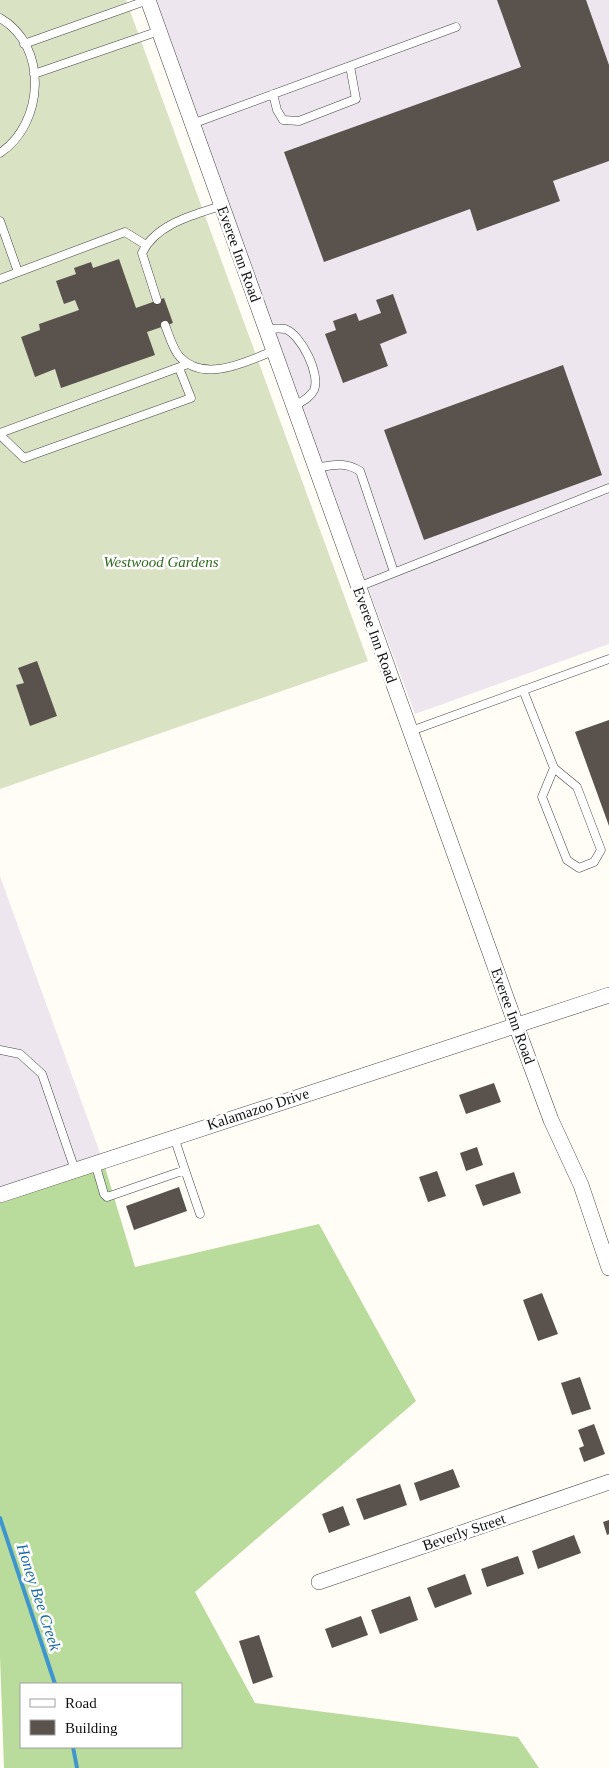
<svg xmlns="http://www.w3.org/2000/svg" width="609" height="1768" viewBox="0 0 609 1768" font-family="Georgia,serif">
  <rect width="100%" height="100%" fill="#fffdf5"/>
  <path fill="#eee6ef" d="M150,0H609V644L415,714Z
    M0,876L104,1164L0,1196Z"/>
  <path fill="#b9dc9c" fill-rule="evenodd" d="M104,1164L135,1267L319,1224L416,1401L195,1592L255,1703L518,1737L539,1768H4L0,1657V1196ZM21,1684H181V1747H21Z"/>
  <path fill="#d9e3c4" d="M0,0H126L368,661L0,789Z"/>
  <g fill="none" stroke-linecap="round" stroke-linejoin="round">
    <path stroke="#3f96cf" stroke-width="4" d="M0,1518L55,1684
      M73,1747L77,1768"/>
  </g>
  <path fill="#5a524d" d="M497,0H586L609,65V161L553,181L560,201L477,231L470,209L324,262L284,152L521,67Z
    M119,259L136,308L164,298L173,323L147,332L155,355L61,388L55,369L35,377L21,337L40,330L39,324L79,310L75,300L64,304L56,281L76,274L74,268L91,262L93,268Z
    M393,294L407,333L380,344L388,366L343,383L325,334L336,330L333,321L356,313L359,321L381,313L376,300Z
    M563,365L602,475L424,540L384,430Z
    M37,661L57,716L30,726L16,685L24,683L18,668Z
    M609,720V826L575,732Z
    M494,1083L501,1102L466,1114L459,1095Z
    M477,1147L483,1165L466,1171L460,1153Z
    M437,1171L446,1196L428,1202L419,1177Z
    M514,1172L521,1193L483,1206L475,1185Z
    M179,1187L187,1211L134,1230L126,1206Z
    M542,1293L558,1334L538,1341L523,1300Z
    M580,1377L591,1409L572,1415L561,1383Z
    M594,1424L605,1454L584,1462L579,1448L584,1446L578,1430Z
    M453,1469L460,1487L420,1501L414,1483Z
    M400,1484L407,1505L364,1520L356,1499Z
    M343,1506L350,1525L329,1533L322,1514Z
    M609,1520V1534L607,1535L603,1522Z
    M574,1535L581,1553L538,1569L532,1551Z
    M518,1556L524,1574L487,1587L481,1569Z
    M465,1574L472,1594L435,1608L427,1588Z
    M410,1596L418,1620L380,1634L371,1610Z
    M361,1616L368,1635L332,1648L325,1629Z
    M259,1635L273,1677L253,1684L239,1641Z"/>
  <g fill="none" stroke-linecap="round" stroke-linejoin="round">
    <defs>
      <path id="service" d="M0,18C49,46 44,124 0,153
        M24,44L148,0
        M34,74L159,31
        M273,94L277,110L283,120L299,121L356,99L350,66
        M192,124L456,27
        M0,221L18,272
        M0,279L125,232L146,245
        M157,300L142,253C156,224 193,215 221,206
        M165,325C169,335 173,350 180,357C204,383 246,362 273,351
        M266,329C271,329 280,328 285,329C301,334 321,375 314,390C310,398 301,402 293,407
        M0,433L188,364
        M0,435L24,458L191,398L179,368
        M315,468C333,465 344,461 360,471L394,572
        M358,587L609,488
        M523,690L554,768L577,787L601,850L594,862L579,868L567,860L542,797L554,768
        M411,731L609,659
        M0,1050L20,1054L42,1074L75,1170
        M95,1163L104,1194L107,1197L185,1170L174,1137
        M185,1170L200,1214"/>
      <path id="minor" d="M148,0L516,1025L551,1120L581,1185L609,1268
        M0,1195L609,995
        M319,1582L609,1482"/>
    </defs>
    <use href="#service" stroke="#444" stroke-width="9"/>
    <use href="#minor" stroke="#444" stroke-width="16"/>
    <use href="#service" stroke="#fff" stroke-width="8"/>
    <use href="#minor" stroke="#fff" stroke-width="15"/>
  </g>
  <g text-anchor="middle" dominant-baseline="central" stroke-width="5" stroke-linejoin="round" paint-order="stroke">
    <g font-size="15" fill="#111" stroke="#fff">
      <text transform="translate(239 254) rotate(70)">Everee Inn Road</text>
      <text transform="translate(375 635) rotate(70)">Everee Inn Road</text>
      <text transform="translate(513 1016) rotate(70)">Everee Inn Road</text>
      <text transform="translate(258 1109) rotate(-18)">Kalamazoo Drive</text>
      <text transform="translate(464 1532) rotate(-19)">Beverly Street</text>
    </g>
    <g font-size="15" font-style="italic" fill="#2f6b1f" stroke="#fff">
      <text x="161" y="562">Westwood Gardens</text>
    </g>
    <g font-size="16" font-style="italic" fill="#1768a6" stroke="#fff">
      <text transform="translate(39 1597) rotate(72)">Honey Bee Creek</text>
    </g>
  </g>
  <rect x="20" y="1683" width="162" height="65" fill="#ffffff" stroke="#a0a0a0"/>
  <rect x="30" y="1699" width="25" height="8" fill="#ffffff" stroke="#a0a0a0"/>
  <text x="65" y="1708" font-size="15" fill="#111111">Road</text>
  <rect x="30" y="1720" width="25" height="15" fill="#5a524d" stroke="#a0a0a0"/>
  <text x="65" y="1733" font-size="15" fill="#111111">Building</text>
</svg>
